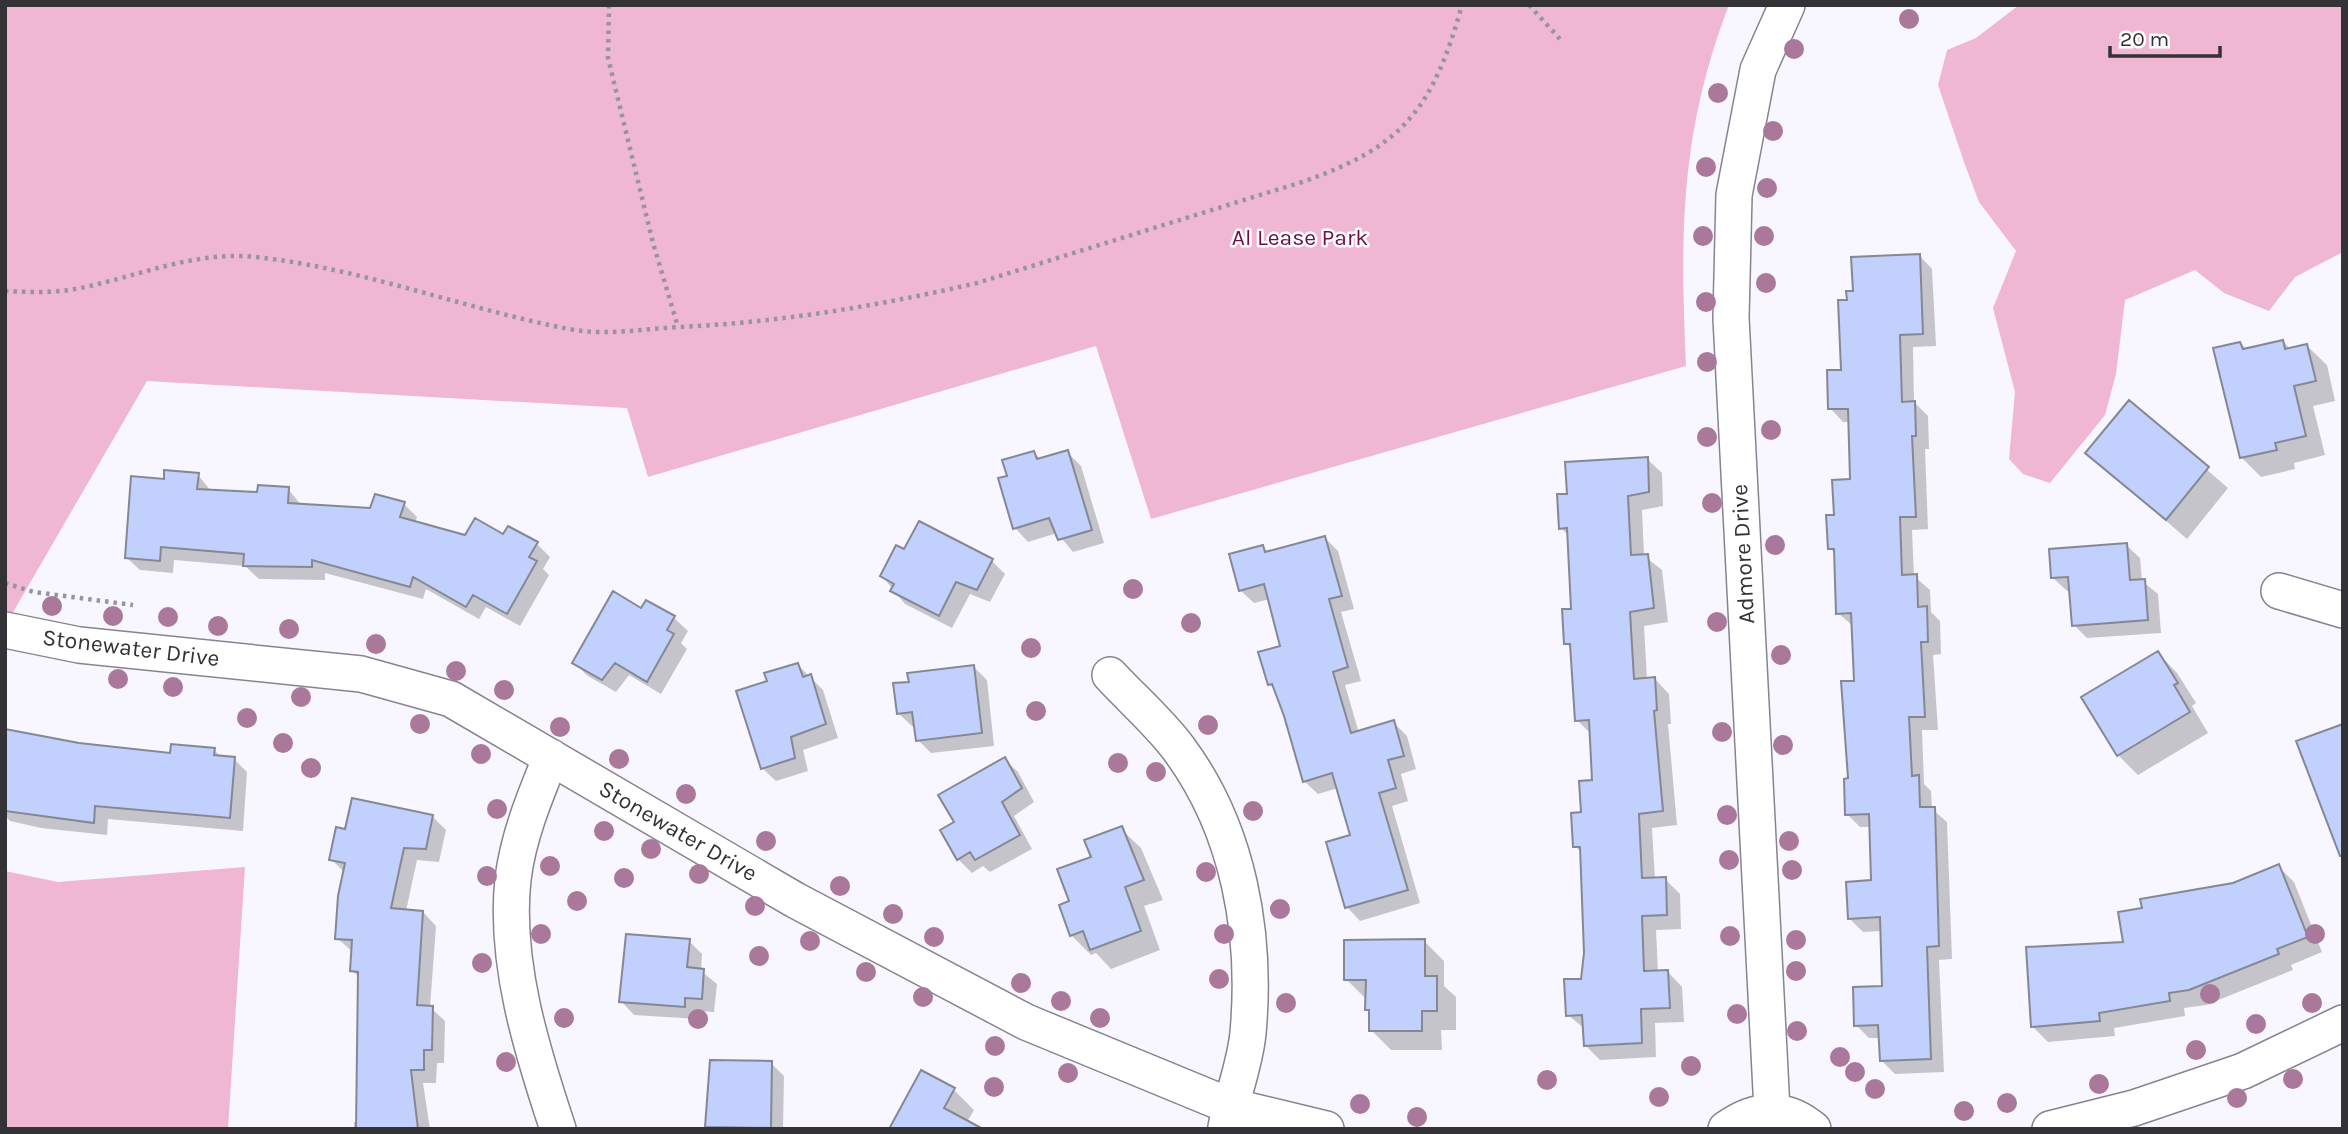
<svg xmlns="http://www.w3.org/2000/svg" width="2348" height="1134" viewBox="0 0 2348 1134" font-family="Karla,sans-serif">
  <rect width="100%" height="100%" fill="#f8f6fe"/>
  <path fill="#f0b7d3" d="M5,5H1729C1680,132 1680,233 1686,366L1151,519L1096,346L648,477L627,408L147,381L5,626Z
    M2019,5H2343V252L2295,277L2269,311L2224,293L2195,270L2125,300L2116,374L2105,415L2050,483L2023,474L2009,459L2015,392L1993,308L2016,251L1979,202L1964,162L1938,85L1947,50L1976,38Z
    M245,867L228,1129H5V871L58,882Z"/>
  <path fill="#0003" d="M1919,255L1932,269L1936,346L1913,347L1914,402L1928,416L1929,449H1925L1928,529L1912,530L1914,576L1930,590L1931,612L1940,621L1941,654L1933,655L1938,730H1922L1924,784L1931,791L1932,809L1947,822L1952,959L1939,960L1944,1072L1895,1074L1881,1060L1880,1038H1869L1856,1025L1883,988L1882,931L1863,932L1849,918L1873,882L1871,827H1860L1847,814L1856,682L1853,626L1838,613L1836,555L1830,548L1836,516L1851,481L1850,422H1843L1830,408L1842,372L1849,301L1854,292Z
    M2283,341L2291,350L2307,346L2327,365L2335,401L2313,406L2325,455L2294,463L2295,469L2261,477L2241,457L2240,343L2247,350Z
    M2129,402L2228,488L2187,539L2088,453Z
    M1034,452L1041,460L1067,452L1081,466L1104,543L1073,552L1057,533L1028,542L1015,528L1009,477Z
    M1647,459L1662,473L1663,506L1642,510L1644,556L1662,570L1668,622L1644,626L1647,680L1655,679L1669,694L1671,724H1668L1677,825L1652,828L1655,880L1665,879L1680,894L1681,929L1656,930L1658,972H1668L1682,987L1684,1022L1655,1023L1656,1057L1600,1060L1585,1045V1029L1568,1015L1582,980L1586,953L1582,853L1575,846L1594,782L1592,735L1577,720L1572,649L1566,643L1573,610L1570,537L1561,528L1569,495Z
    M198,475L211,491L259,494L288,489L301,505L371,510L404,504L417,517L415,523L466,537L504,536L537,544L550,557L543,569L549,575L520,626L486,607L479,619L426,589L423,599L325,573V580L259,579L245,566L174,560L173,573L140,570L126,557L165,480Z
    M1325,538L1338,551L1354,609L1341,612L1361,681L1345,685L1359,733L1393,722L1407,736L1416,769L1401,774L1408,801L1392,806L1420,903L1360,921L1347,907L1352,836L1338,788L1318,794L1304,781L1277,692L1269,684L1282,647L1270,599L1254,603L1240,590L1263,547L1269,553Z
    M2126,545L2140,558L2142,581L2158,594L2161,633L2087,638L2074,625L2071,591H2067L2053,578Z
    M905,552L992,561L1005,574L990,602L970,594L952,628L905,604L882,576Z
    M647,602L674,618L688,631L681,643L687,649L661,694L629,675L616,692L588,676L574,663L642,610Z
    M2158,653L2177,673L2196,703L2192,706L2208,733L2138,775L2118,755Z
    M798,665L823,690L838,738L803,750L808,771L776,781L762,768L770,682Z
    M974,667L987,680L994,746L931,753L918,740L916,726H912L898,713L911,683Z
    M5,730L79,745L172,755L214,750L222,758L234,759L247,772L243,831L108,819L107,835L41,828L10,821L5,816Z
    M1004,759L1018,772L1034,802L1014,816L1032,849L990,872L983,866L972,873L958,859L942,831L956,823Z
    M432,816L446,830L439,862L417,860L406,911L423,912L436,926L430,1007L445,1021L444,1063H437L436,1083H423L430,1129H354V1122H358L360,978L352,970L353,952L337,938L345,873L331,859L347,831Z
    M1121,829L1141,848L1163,900L1144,906L1160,950L1111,969L1096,953L1091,955L1071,935L1093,858Z
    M2278,866L2294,882L2322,952L2291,965L2293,970L2206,1005L2184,1008L2185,1016L2114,1028L2115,1036L2048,1042L2032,1026L2125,944L2144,909L2234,885Z
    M689,941L702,954L701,971L717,984L714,1012L698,1011V1019L634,1015L621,1001Z
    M1424,941L1444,961V986L1456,997V1030H1441L1442,1050H1391L1371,1030V1013L1366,999L1346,979Z
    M771,1063L784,1076L783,1129H709L707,1097Z
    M922,1072L954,1090L974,1110L967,1122L891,1129Z"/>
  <path fill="#c1d0fc" stroke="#848893" stroke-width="2" d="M1920,254L1923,334L1900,335L1902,402L1915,401L1916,436H1912L1916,517H1900L1902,575L1917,574L1918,607L1927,606L1928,642H1921L1925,717H1909L1912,776L1919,775L1920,807H1935L1939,946L1927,947L1931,1059L1880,1061L1878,1025L1854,1026L1853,987L1882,986L1880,917L1848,919L1846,882L1871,880L1869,814L1845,815L1844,779L1848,778L1841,681H1854L1851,613L1836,614L1834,549H1828L1826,515H1834L1832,480L1850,479L1848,409H1828L1827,370H1841L1838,300H1847L1846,291H1853L1851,257Z
    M2283,340L2285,349L2307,344L2316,381L2294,386L2306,436L2275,443L2277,450L2240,458L2213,348L2240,342L2243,349Z
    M2129,400L2209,467L2166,520L2085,453Z
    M1068,450L1092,530L1058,540L1049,518L1013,529L998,478L1007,476L1002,460L1034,451L1037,459Z
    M1648,457L1649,492L1628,496L1631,555L1648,554L1654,608L1630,612L1634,679L1655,677L1657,710L1654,711L1663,811L1639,814L1642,878L1666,877L1667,915L1642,916L1644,971L1668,970L1670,1008L1641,1009L1642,1043L1584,1046L1582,1015L1566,1016L1564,979H1581L1584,953L1580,847H1573L1571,813L1581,812L1579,781L1592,780L1589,720L1575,721L1570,644H1564L1562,609H1571L1567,528L1559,529L1557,494H1567L1565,462Z
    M164,470L199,473L197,489L257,492L258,485L289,487L288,503L370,508L375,494L405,502L400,517L465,535L475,518L503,534L508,526L538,542L529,557L537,561L507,614L473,595L466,607L413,577L410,587L312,560V567L243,566L244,554L161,547L160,561L125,558L131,476L164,479Z
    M919,521L993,559L977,590L956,582L939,616L890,591L894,584L880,576L896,545L904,549Z
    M1325,536L1342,596L1329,599L1348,667L1333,672L1351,733L1394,720L1404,756L1388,760L1396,788L1379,793L1408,890L1345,908L1326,842L1350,835L1332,773L1303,782L1284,716L1272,684L1268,685L1258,652L1280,646L1264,584L1239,591L1229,554L1263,545L1265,552Z
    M2127,543L2130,580L2145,579L2148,620L2072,626L2068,577L2051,578L2049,549Z
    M613,591L641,608L646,600L675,616L667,630L674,634L647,682L615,663L602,680L572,663Z
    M2158,651L2178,683L2174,685L2190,712L2117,756L2081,697Z
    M798,663L803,677L811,674L826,724L791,737L795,758L761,769L736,691L767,681L764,673Z
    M974,665L982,733L916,741L912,712L897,714L893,683L909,682L907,673Z
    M2343,724V856H2340L2296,741Z
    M5,729L79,743L170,753L171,744L215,748L214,755L235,757L230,818L95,806L94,823L5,811Z
    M1005,757L1022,788L1002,802L1020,835L975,860L970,852L957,860L940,830L954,822L938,795Z
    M352,798L433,815L426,849L404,848L391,908L423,911L417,1005L433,1006L432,1050H424V1070H411L418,1129H356L358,972L350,971L352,940L335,939L338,896L345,863L329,860L336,827L345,829Z
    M1122,826L1144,880L1125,887L1141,931L1090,950L1083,931L1070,936L1059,905L1069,901L1057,869L1091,857L1084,840Z
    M2279,864L2308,937L2277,949L2279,954L2189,990L2169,993L2170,1001L2099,1013L2100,1021L2031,1027L2026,947L2123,942L2118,912L2142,908L2140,899L2233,883Z
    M626,934L690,939L687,967L704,969L702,999L685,998V1007L619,1002Z
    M1425,939V976H1437V1011H1422V1031H1369V1010H1365L1366,980H1344V940Z
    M710,1060L772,1061L771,1128L705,1127Z
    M921,1070L955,1088L944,1108L983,1129H889Z"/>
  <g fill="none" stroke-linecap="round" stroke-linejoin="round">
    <defs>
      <path id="minor" d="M2279,591L2343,610
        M5,630L79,645L361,674L451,699L795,900L1026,1022L1230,1106L1326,1129
        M1110,675C1132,699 1160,723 1179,749C1239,830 1257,934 1248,1033C1245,1065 1232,1096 1226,1127
        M551,757C535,796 518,837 513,879C504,962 532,1051 558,1129
        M1772,1110L1731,318L1734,195L1758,70L1787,5
        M1726,1129C1755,1108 1784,1105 1813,1129
        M2050,1129L2134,1108L2243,1071L2343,1023"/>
    </defs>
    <use href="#minor" stroke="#878490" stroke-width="38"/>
    <path stroke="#97959c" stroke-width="4.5" stroke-dasharray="3.5 5" stroke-linecap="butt" d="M609,5L608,58L653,243L678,327
      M1529,5L1560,39
      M5,291C26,292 48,293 69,290C131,280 191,250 255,257C362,268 464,309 569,329C606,336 642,329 680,327C781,322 878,306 977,283L1302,182C1404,147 1433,108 1462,5
      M5,583L34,592L133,605"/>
    <use href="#minor" stroke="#fff" stroke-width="35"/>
  </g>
  <g fill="#aa789b">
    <circle cx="1909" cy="19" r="10"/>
    <circle cx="1794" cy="49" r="10"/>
    <circle cx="1718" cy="93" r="10"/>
    <circle cx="1773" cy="131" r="10"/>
    <circle cx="1706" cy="167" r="10"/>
    <circle cx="1767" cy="188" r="10"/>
    <circle cx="1703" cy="236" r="10"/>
    <circle cx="1764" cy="236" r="10"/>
    <circle cx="1766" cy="283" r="10"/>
    <circle cx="1706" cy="302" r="10"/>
    <circle cx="1707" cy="362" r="10"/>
    <circle cx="1771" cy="430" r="10"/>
    <circle cx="1707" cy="437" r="10"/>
    <circle cx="1712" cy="503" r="10"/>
    <circle cx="1775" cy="545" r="10"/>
    <circle cx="1133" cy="589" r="10"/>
    <circle cx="52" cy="606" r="10"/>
    <circle cx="113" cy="616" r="10"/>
    <circle cx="168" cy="617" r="10"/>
    <circle cx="1717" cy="622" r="10"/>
    <circle cx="1191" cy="623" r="10"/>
    <circle cx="218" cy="626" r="10"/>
    <circle cx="289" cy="629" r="10"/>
    <circle cx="376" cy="644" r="10"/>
    <circle cx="1031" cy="648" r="10"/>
    <circle cx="1781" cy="655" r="10"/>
    <circle cx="456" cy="671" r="10"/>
    <circle cx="118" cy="679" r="10"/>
    <circle cx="173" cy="687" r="10"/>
    <circle cx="504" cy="690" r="10"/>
    <circle cx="301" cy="697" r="10"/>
    <circle cx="1036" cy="711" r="10"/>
    <circle cx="247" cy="718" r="10"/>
    <circle cx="420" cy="724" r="10"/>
    <circle cx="1208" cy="725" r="10"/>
    <circle cx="560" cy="727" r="10"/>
    <circle cx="1722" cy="732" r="10"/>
    <circle cx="283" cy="743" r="10"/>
    <circle cx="1783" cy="745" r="10"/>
    <circle cx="481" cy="754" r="10"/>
    <circle cx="619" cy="759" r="10"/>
    <circle cx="1118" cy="763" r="10"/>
    <circle cx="311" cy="768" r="10"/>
    <circle cx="1156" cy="772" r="10"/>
    <circle cx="686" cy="794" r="10"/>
    <circle cx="497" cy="809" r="10"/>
    <circle cx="1253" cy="811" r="10"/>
    <circle cx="1727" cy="815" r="10"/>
    <circle cx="604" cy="831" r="10"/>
    <circle cx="766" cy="841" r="10"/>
    <circle cx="1789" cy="841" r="10"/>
    <circle cx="651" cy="849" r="10"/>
    <circle cx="1729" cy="860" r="10"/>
    <circle cx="550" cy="866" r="10"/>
    <circle cx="1792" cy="870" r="10"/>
    <circle cx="1206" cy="872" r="10"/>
    <circle cx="699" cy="874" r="10"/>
    <circle cx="487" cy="876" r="10"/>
    <circle cx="624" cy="878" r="10"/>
    <circle cx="840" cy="886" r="10"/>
    <circle cx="577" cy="901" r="10"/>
    <circle cx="755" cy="906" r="10"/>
    <circle cx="1280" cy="909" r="10"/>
    <circle cx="893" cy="914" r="10"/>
    <circle cx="541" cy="934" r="10"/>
    <circle cx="1224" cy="934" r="10"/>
    <circle cx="2315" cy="934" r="10"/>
    <circle cx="1730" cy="936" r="10"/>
    <circle cx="934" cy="937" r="10"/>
    <circle cx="1796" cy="940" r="10"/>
    <circle cx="810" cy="941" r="10"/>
    <circle cx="759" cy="956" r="10"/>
    <circle cx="482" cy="963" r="10"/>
    <circle cx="1796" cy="971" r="10"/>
    <circle cx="866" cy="972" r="10"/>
    <circle cx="1219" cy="979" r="10"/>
    <circle cx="1021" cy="983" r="10"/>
    <circle cx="2210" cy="994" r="10"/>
    <circle cx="923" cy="997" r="10"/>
    <circle cx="1061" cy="1001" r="10"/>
    <circle cx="1286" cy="1003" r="10"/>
    <circle cx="2312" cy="1003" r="10"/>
    <circle cx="1737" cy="1014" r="10"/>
    <circle cx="564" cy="1018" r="10"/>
    <circle cx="1100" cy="1018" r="10"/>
    <circle cx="698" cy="1019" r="10"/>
    <circle cx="2256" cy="1024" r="10"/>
    <circle cx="1797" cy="1031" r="10"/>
    <circle cx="995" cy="1046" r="10"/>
    <circle cx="2196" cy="1050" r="10"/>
    <circle cx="1840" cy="1057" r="10"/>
    <circle cx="506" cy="1062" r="10"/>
    <circle cx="1691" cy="1066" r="10"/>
    <circle cx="1855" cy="1072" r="10"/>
    <circle cx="1068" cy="1073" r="10"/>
    <circle cx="2293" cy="1079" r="10"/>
    <circle cx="1547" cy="1080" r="10"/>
    <circle cx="2099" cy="1084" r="10"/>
    <circle cx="994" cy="1087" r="10"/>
    <circle cx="1875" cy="1089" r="10"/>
    <circle cx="1659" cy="1097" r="10"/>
    <circle cx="2237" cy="1098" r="10"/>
    <circle cx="2007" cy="1103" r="10"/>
    <circle cx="1360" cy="1104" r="10"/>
    <circle cx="1964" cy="1111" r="10"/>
    <circle cx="1417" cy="1117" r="10"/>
  </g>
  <g text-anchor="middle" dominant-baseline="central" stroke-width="5" stroke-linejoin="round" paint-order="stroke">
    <g font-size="23" fill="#6b104a" stroke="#fff">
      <text x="1300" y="237">Al Lease Park</text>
    </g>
    <g font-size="23" fill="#333237" stroke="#fff">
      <text transform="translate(1743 554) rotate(-93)">Admore Drive</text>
      <text transform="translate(131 648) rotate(7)">Stonewater Drive</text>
      <text transform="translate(678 831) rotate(30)">Stonewater Drive</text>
    </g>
  </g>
  <rect width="2348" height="1134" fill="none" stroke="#333237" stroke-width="14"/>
  <path d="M2110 46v10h110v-10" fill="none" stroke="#333237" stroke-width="3.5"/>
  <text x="2120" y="46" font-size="21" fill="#333237" stroke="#ffffff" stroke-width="5" paint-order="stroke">20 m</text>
</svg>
